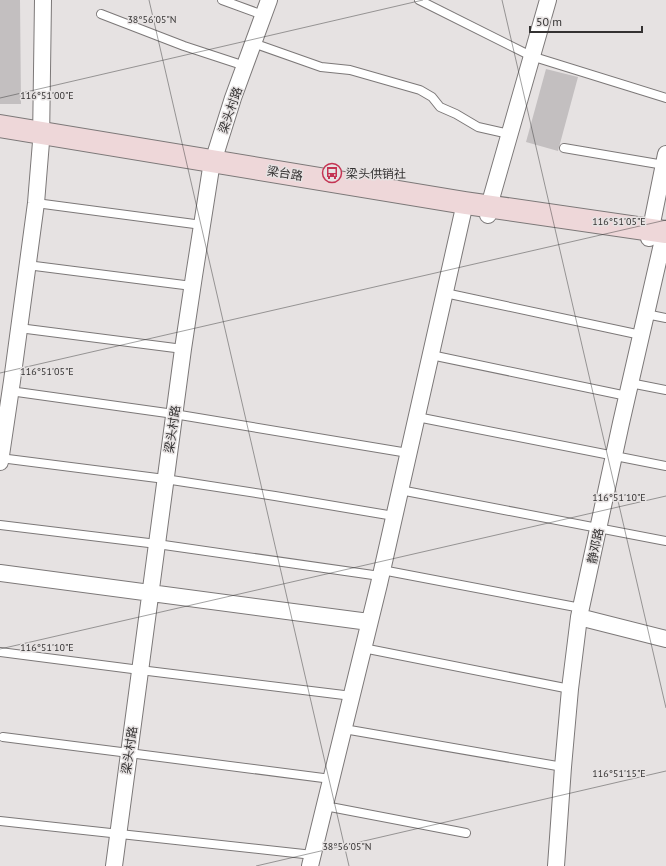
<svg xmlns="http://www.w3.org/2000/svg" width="666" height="866" viewBox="0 0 666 866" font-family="'PT Sans','Noto Sans SC',sans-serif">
  <rect width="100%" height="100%" fill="#e6e2e2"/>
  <path fill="#c3bfc0" d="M0,0H20L21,104H0Z
    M546,69L578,77L558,151L526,142Z"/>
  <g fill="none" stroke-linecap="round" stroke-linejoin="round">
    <defs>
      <path id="lane" d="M222,0L263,15
        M419,0L531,56L666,98
        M101,14L184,46L245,66
        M253,43L321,67L350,70L420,90L432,97L440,107L456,114L478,127L509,134
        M564,148L664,165
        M36,203L202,225
        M27,265L192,286
        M445,293L641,335
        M646,314L666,318
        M19,328L183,349
        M431,355L627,396
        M630,383L666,390
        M10,391L174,414L408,453
        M417,417L666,466
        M0,458L165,479L275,496L394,516
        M400,490L666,541
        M0,525L157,544L380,576
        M382,570L581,608
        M363,648L570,689
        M0,652L140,670L352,696
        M344,729L563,767
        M3,737L129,753L331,779
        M325,806L466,833
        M0,821L313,855"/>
      <path id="street" d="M488,215L489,206L548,0
        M649,238L666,154
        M0,462L12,381L36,203L41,142L43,0
        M0,573L369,622
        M579,617L666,639
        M114,866L183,349L194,276L211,168L233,98L269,0
        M310,866L379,584L465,203
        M556,866L563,767L570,689L579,617L621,423L665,231"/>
      <path id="secondary" d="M0,126L465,203L666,232"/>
    </defs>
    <use href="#lane" stroke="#7c7878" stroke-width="10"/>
    <use href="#street" stroke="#7c7878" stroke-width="18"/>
    <use href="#secondary" stroke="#7c7878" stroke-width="24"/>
    <use href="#lane" stroke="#fff" stroke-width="8"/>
    <use href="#street" stroke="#fff" stroke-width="16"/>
    <use href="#secondary" stroke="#eed7d9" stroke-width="22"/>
  </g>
  <path fill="none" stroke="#343232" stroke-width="1" stroke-opacity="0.45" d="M149,0L349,866M502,0L666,708M0,98L423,0M0,373L666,220M0,649L666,496M256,866L666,771"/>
  <defs>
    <symbol id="bus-ring" viewBox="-11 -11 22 22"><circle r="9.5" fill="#e6e2e2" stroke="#c43453" stroke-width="1.5"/><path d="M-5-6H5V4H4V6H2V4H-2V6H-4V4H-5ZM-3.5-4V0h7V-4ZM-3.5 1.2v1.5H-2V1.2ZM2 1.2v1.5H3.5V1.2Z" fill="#c43453"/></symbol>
  </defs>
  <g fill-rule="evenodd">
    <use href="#bus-ring" x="321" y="162" width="22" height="22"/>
  </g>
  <g text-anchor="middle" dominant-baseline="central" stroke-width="3" stroke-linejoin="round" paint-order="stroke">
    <g font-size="12" fill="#343232" stroke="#e6e2e2">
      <text transform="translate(230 110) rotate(-71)">梁头村路</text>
      <text transform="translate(285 173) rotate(9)">梁台路</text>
      <text transform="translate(172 429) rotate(-82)">梁头村路</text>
      <text transform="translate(595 546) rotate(-78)">静邓路</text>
      <text transform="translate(129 750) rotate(-82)">梁头村路</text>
    </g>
    <g font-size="12" fill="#343232" stroke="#e6e2e2" text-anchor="start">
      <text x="346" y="173">梁头供销社</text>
    </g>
  </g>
  <g font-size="10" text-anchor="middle" fill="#343232" stroke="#e6e2e2" stroke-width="3" stroke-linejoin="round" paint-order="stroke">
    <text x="152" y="23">38°56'05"N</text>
    <text x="47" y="99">116°51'00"E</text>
    <text x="619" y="225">116°51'05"E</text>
    <text x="47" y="375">116°51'05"E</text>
    <text x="619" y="501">116°51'10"E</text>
    <text x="47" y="651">116°51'10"E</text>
    <text x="619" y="777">116°51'15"E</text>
    <text x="347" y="850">38°56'05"N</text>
  </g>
  <path d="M530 26v6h112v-6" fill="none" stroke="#343232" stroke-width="2"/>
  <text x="536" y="26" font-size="12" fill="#343232" stroke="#e6e2e2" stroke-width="3" paint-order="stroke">50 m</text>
</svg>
